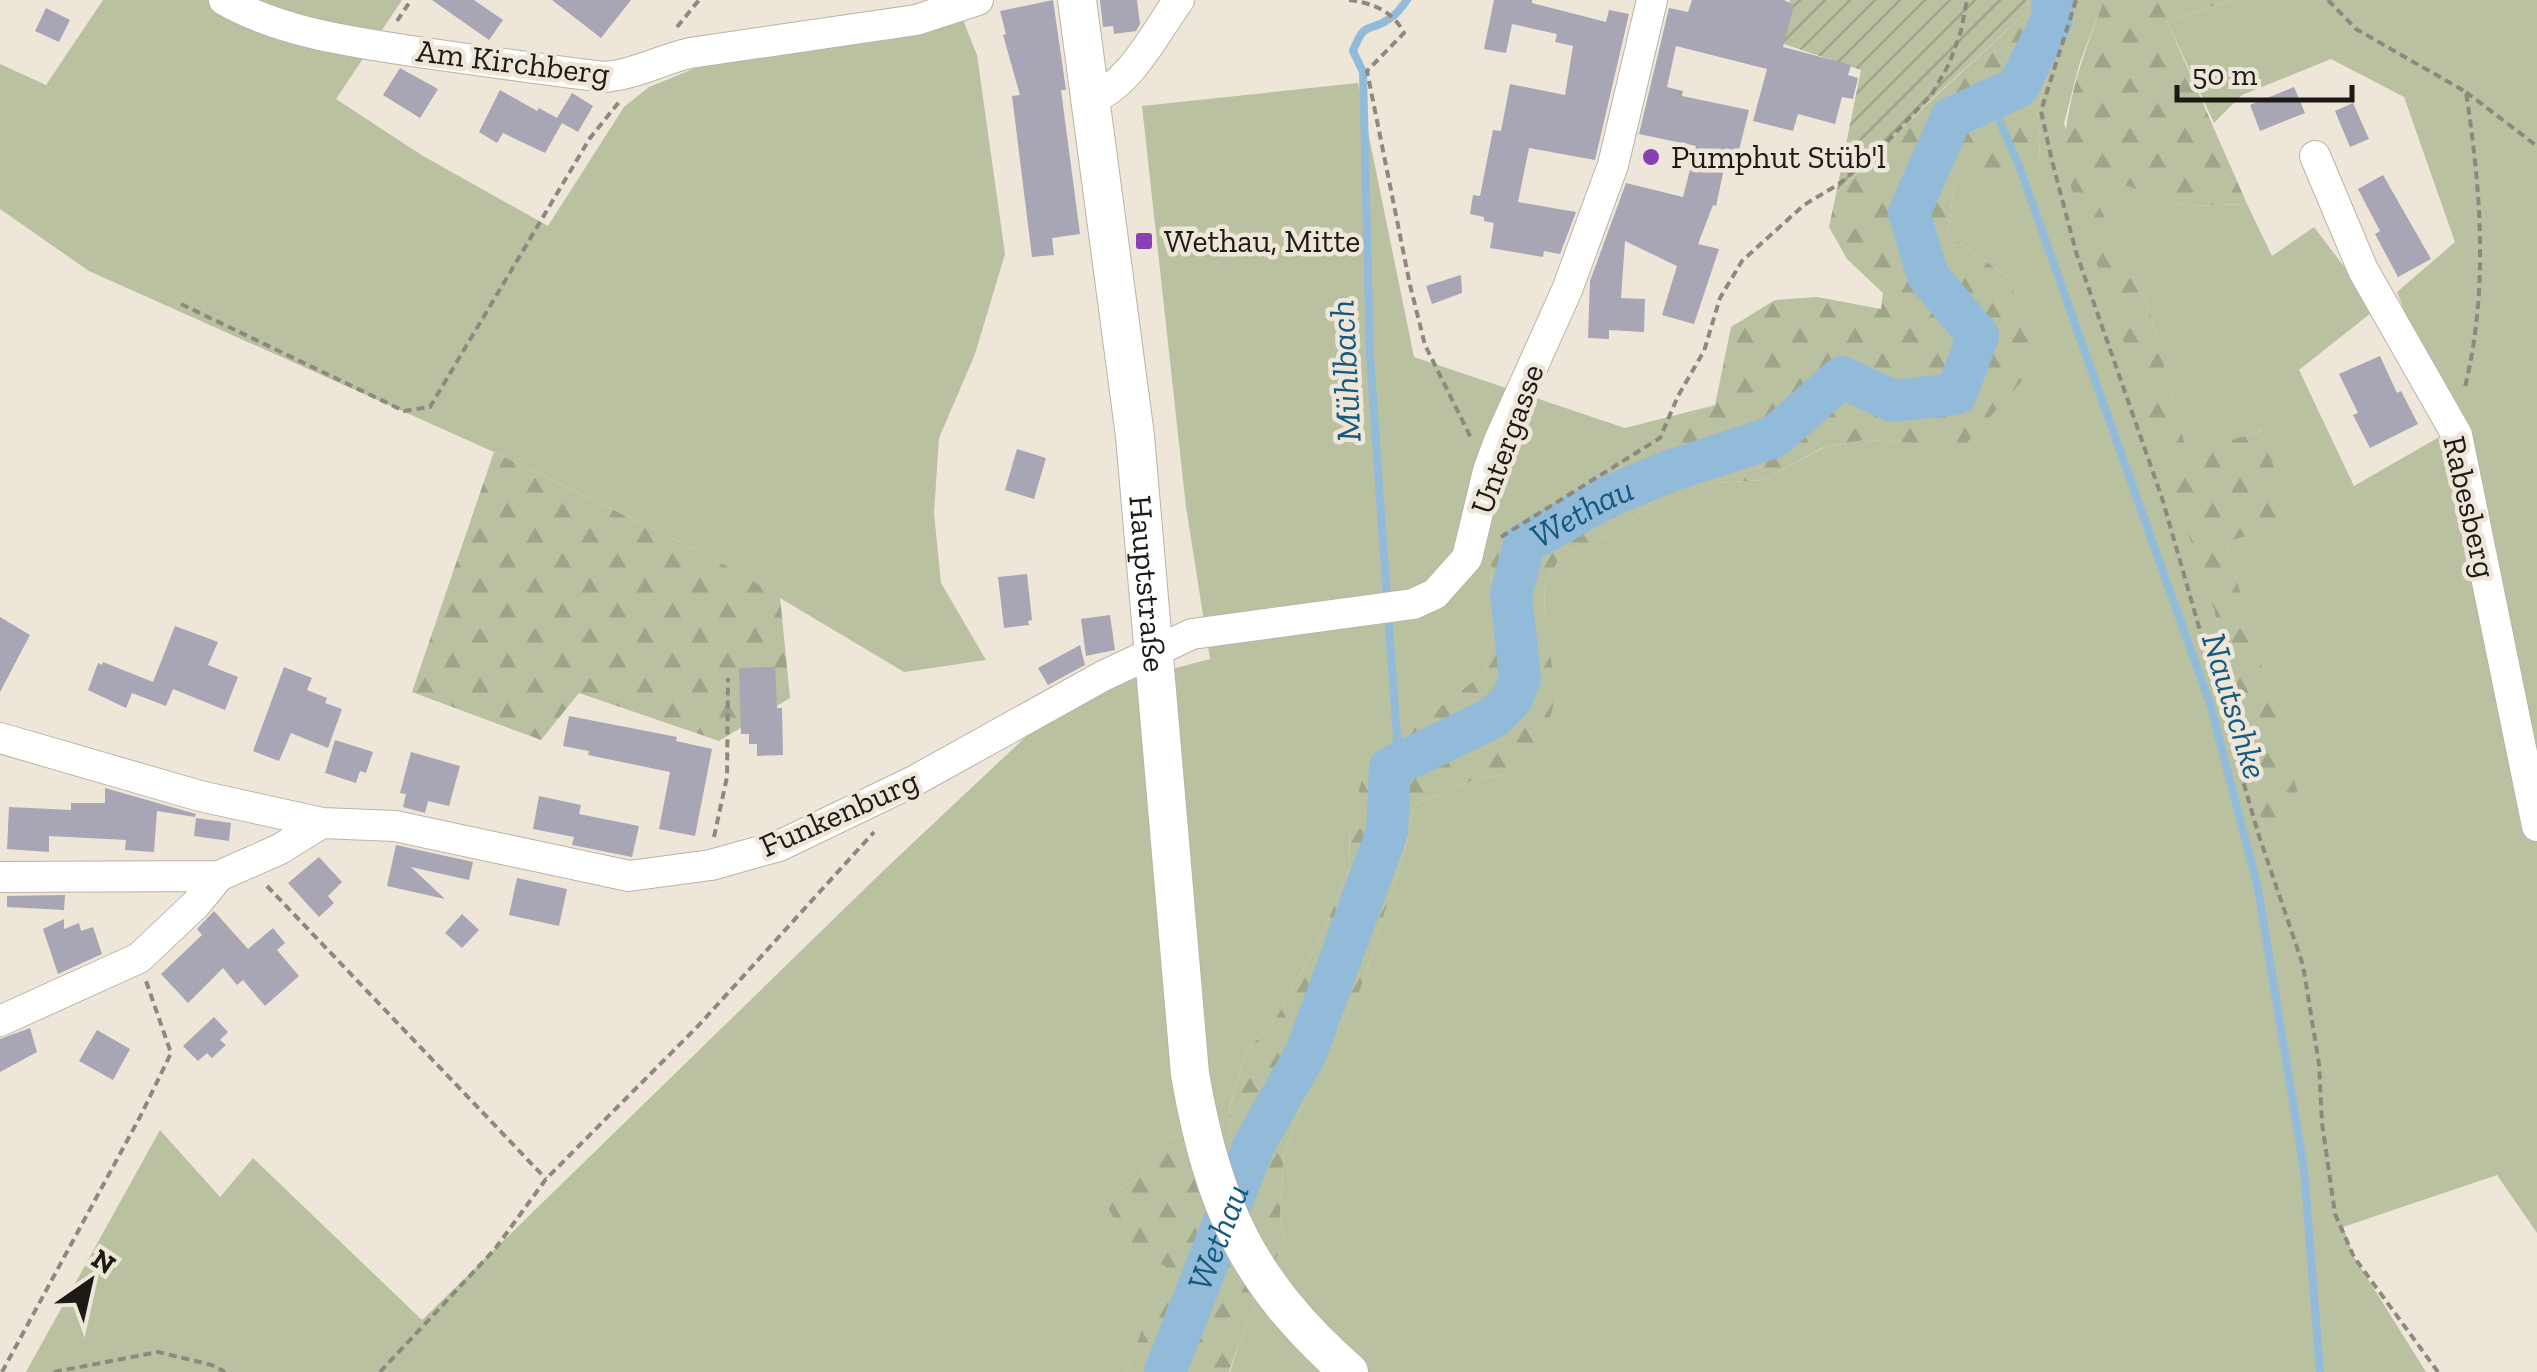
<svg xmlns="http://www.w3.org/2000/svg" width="2537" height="1372" viewBox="0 0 2537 1372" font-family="'Zilla Slab',serif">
  <defs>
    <pattern id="forest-firs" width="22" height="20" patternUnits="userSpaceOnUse" patternTransform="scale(2.5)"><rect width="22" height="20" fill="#b9c1a1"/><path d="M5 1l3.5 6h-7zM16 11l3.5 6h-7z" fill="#9fa58a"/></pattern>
    <pattern id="garden-furrows" width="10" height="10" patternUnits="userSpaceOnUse" patternTransform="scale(2.5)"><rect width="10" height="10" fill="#b9c1a1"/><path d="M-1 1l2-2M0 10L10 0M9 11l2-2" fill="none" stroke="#9fa58a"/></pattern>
  </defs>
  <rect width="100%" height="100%" fill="#eee6d8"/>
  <path fill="#b9c1a1" d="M103,0H402L336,99L423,156L548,226L624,107L649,87L703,65L961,15L977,55L1005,254L975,354L939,438L934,513L941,583L986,660L904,672L713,558L494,452L89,271L0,209V64L46,85Z
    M2073,0H2104L2080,62L2064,123L2214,610L2264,829L2299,800L2226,542L2261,431L2187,453L2149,308L2081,170L2187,206L2247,204L2272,256L2314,227L2376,309L2299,370L2354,486L2460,425L2415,339L2397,292L2455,242L2404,97L2331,59L2242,95L2214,123L2167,21L2231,0H2537V1233L2497,1175L2343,1227L2354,1257L2426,1372H1230L1239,1343L1284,1241L1280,1219L1284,1152L1317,1063L1360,990L1404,853L1415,804L1476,779L1505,775L1545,620L1544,585L1561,556L1618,531L1670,486L1763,480L1825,447L1865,440L1964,445L2010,279L1948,234L1955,180L2040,158L2037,109Z
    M1358,83L1414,357L1625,428L1715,405L1681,417L1662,441L1634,455L1603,481L1562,498L1491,564L1494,630L1486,671L1435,711L1349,825L1350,868L1320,939L1277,1016L1246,1052L1229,1108L1231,1136L1163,1138L1140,1176L1103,1200L1135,1254L1167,1266L1126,1372H26L160,1130L220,1197L253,1158L422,1320L883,871L1034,729L1111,685L1210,659L1186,507L1142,106Z"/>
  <path fill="url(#forest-firs)" d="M2028,0H2073L2037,109L2040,159L1955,180L1948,234L2010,279L2035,366L1964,446L1865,440L1824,447L1763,480L1670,486L1618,531L1561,556L1544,585L1545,620L1556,694L1546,734L1505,775L1476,779L1415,804L1404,853L1360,990L1317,1063L1284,1152L1280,1219L1284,1241L1239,1343L1229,1372H1126L1166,1266L1135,1255L1103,1200L1140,1176L1163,1138L1231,1135L1229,1109L1246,1052L1277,1016L1320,939L1350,868L1349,825L1370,752L1435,711L1486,671L1494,629L1491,564L1512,529L1562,498L1603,481L1634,455L1662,441L1681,417L1715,405L1731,327L1775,300L1817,297L1881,309L1883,293L1847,259L1829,227L1836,194L1926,105L2029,10Z
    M2104,0H2231L2167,21L2247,204L2187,206L2082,171L2149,308L2187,452L2262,431L2292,522L2226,542L2300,800L2264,830L2214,610L2063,163C2065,103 2083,55 2104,0Z
    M494,452L713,558L780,597L790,698L719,741L579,693L541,740L412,692Z"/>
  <path fill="url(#garden-furrows)" d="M1790,0H2028L2029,10L1925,105L1836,194L1861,70L1781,43Z"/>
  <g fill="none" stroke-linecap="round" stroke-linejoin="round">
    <path stroke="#92bbd9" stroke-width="8" d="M2018,87L1998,118L2018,163L2211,707L2258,889L2304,1170L2320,1372
      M1387,599L1370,356L1363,72L1353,51C1366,18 1368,34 1389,19C1397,15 1402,6 1407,0
      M1388,613L1397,738L1390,768"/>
    <path stroke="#92bbd9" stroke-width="42" id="s1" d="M1165,1372L1254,1145L1306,1053L1387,832L1390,768L1494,717L1512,699L1520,678L1511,595L1524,544L1605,498L1670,471L1774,437L1842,377L1892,401L1956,394L1978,336L1928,276L1909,213L1951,118L2018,87L2052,20L2053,0"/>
  </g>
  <path fill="#a8a5b4" d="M432,0H474L503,20L489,40Z
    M552,0H631L601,38Z
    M1053,0L1066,90H1061L1080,234L1052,238L1054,255L1032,257L1012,96L1020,95L1003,35L1006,34L1000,11Z
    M1100,0H1137L1140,24L1136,31L1114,34L1113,26L1103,27Z
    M1494,0H1532V3L1606,22L1609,10L1629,14L1595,160L1529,148L1518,202L1576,212L1560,254L1544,251L1543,257L1490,248L1494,223L1484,221V217L1470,214L1473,195L1480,196L1493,130L1501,131L1510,84L1565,95L1573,46L1555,42L1557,34L1512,24L1506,53L1484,49Z
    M1692,0H1784L1794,5L1783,47L1851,65L1848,75L1858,78L1853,99L1842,97L1835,124L1798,114L1793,131L1753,121L1767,69L1676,46L1667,87L1683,91L1682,96L1749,110L1735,166L1725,164L1716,206L1713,205L1698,244L1719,249L1694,324L1662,315L1677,266L1625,241L1621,298L1645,299L1644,332L1609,330V339L1588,338L1590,281L1626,183L1683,197L1696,146L1639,134L1669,8L1688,12Z
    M46,8L70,20L59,42L35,31Z
    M400,68L438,89L420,118L383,95Z
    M2294,87L2305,113L2260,131L2250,105Z
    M500,90L537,111L539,108L557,118L572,93L593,106L578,132L562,123L545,153L503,133L497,143L479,132Z
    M2353,103L2369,139L2350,147L2335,111Z
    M2383,175L2431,259L2398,277L2375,234L2380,231L2358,189Z
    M1461,275L1462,293L1432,304L1426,286Z
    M2380,356L2397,393L2401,391L2418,424L2370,448L2353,415L2358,413L2339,374Z
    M1017,449L1046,458L1034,499L1005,490Z
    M1027,574L1032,620L1028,621L1029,625L1004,628L998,577Z
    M1110,615L1115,650L1086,656L1081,619Z
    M0,617L30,635L0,692Z
    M175,626L218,642L208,665L238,677L225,710L173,689L166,706L132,693L126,708L88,690L98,663L102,665L103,662L153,682Z
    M1080,645L1085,665L1048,685L1038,668Z
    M284,667L312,678L307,690L327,698L325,703L342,709L328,748L291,733L279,761L253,751Z
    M775,667L777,708H782L783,755L757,756V744H749V734H741L739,668Z
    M569,716L677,737L676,741L712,749L695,836L659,829L670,772L588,755L589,751L563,746Z
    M335,740L373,752L366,773L360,771L356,783L325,773Z
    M411,752L460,766L449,806L428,801L425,813L403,807L406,794L400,793Z
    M105,788L196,814L195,817L157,811L154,852L125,850L126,840L49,836V852L7,849L9,807L71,810V803H105Z
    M539,796L581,805L579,814L639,826L632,857L572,845L574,837L533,829Z
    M196,818L231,823L229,841L194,836Z
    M396,845L473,862L469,880L411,867L445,899L387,886Z
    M319,857L342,882L328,896L334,903L319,917L288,883Z
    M517,878L567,889L559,926L509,915Z
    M65,895L64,910L7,907V896Z
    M214,911L248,949L273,928L285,943L277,950L299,976L265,1006L243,980L237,985L223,968L188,1003L161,974L202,935L197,929Z
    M462,914L479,930L462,948L445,933Z
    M64,919V929L79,923L81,931L93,927L102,954L58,974L43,929Z
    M214,1017L228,1032L220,1040L226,1045L212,1058L207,1053L198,1061L183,1046Z
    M30,1028L37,1052L0,1072V1039Z
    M97,1030L130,1049L113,1080L79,1061Z"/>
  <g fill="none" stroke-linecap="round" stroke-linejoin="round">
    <defs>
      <path id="minor" d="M224,0C280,32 348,41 411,51C475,60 539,69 603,77C634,75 660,60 690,53L916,20L978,0
        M1090,100C1131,84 1154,34 1179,0
        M2315,156L2363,270L2457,435L2537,826
        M0,738L200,796L322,823
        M0,877L219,876L280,849L322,823L395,826L629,876L711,865L779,846L914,781L1103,676L1192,634L1413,604L1435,594L1467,558L1488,471L1499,441L1567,290L1613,165L1652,0
        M0,1021L139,958L196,904L219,876"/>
      <g id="major">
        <path id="s2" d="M1077,0L1135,436L1190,1074C1213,1205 1247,1282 1349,1372"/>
      </g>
    </defs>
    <use href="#minor" stroke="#bab3a6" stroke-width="32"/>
    <use href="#major" stroke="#bab3a6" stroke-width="40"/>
    <path stroke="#8e897f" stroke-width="4" stroke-dasharray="8 5" stroke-linecap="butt" d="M1349,0C1372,3 1393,11 1404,33L1367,71L1410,285L1425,345L1472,440
      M2076,0L2041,111L2052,161L2076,252L2162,498L2258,833L2303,965L2319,1064L2322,1123L2335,1214L2354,1257L2438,1372
      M2328,0L2356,29L2466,92C2481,190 2489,293 2464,391
      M397,21L411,0
      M677,27L699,0
      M2466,92L2537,146
      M181,304L404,411L430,407L590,138L619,102
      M1501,537L1660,438L1678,396L1704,351L1720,298L1742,261L1804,205L1839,184L1883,146L1932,94L1949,64L1961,31L1967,0
      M714,837L727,777L728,678
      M267,886L546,1179
      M2,1372L141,1115L171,1053L146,981
      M54,1372L158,1352L212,1365L225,1372
      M380,1372L495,1249L546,1179L699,1025L874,832"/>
    <use href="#minor" stroke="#fff" stroke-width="30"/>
    <use href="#major" stroke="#fff" stroke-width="38"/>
  </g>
  <g fill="#8841b4" stroke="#eee6d8" stroke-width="4">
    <circle cx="1651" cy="157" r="10"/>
    <rect x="1134" y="231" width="20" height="20" rx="5"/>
  </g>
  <g text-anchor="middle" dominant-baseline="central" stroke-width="9" stroke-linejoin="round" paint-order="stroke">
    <g font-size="32" fill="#1d1a16" stroke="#eee6d8">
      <text transform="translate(513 62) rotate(7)">Am Kirchberg</text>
      <text transform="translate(1507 439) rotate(-70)">Untergasse</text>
      <text transform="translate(2470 507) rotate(77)">Rabesberg</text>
      <text stroke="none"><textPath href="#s2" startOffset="588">Hauptstraße</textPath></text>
      <text transform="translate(839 813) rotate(-24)">Funkenburg</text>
    </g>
    <g font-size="32" fill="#1d1a16" stroke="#eee6d8" text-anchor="start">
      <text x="1671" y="157">Pumphut Stüb'l</text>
      <text x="1164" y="241">Wethau, Mitte</text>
    </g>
    <g font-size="35" font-style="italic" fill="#145980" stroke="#eee6d8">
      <text transform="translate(1345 371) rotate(-93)">Mühlbach</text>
      <text stroke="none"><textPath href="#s1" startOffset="1015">Wethau</textPath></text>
      <text transform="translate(2235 706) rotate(73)">Nautschke</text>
      <text stroke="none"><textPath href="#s1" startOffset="145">Wethau</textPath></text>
    </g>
  </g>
  <g transform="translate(90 1282) rotate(34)" stroke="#eee6d8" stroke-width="8" paint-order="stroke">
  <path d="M0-8L18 38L0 25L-18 38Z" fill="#1d1a16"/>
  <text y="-15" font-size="28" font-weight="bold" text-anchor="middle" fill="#1d1a16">N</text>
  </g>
  <path d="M2177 85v15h175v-15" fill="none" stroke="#1d1a16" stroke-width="5"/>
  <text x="2192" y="85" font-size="30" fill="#1d1a16" stroke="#eee6d8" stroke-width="8" paint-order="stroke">50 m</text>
</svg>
